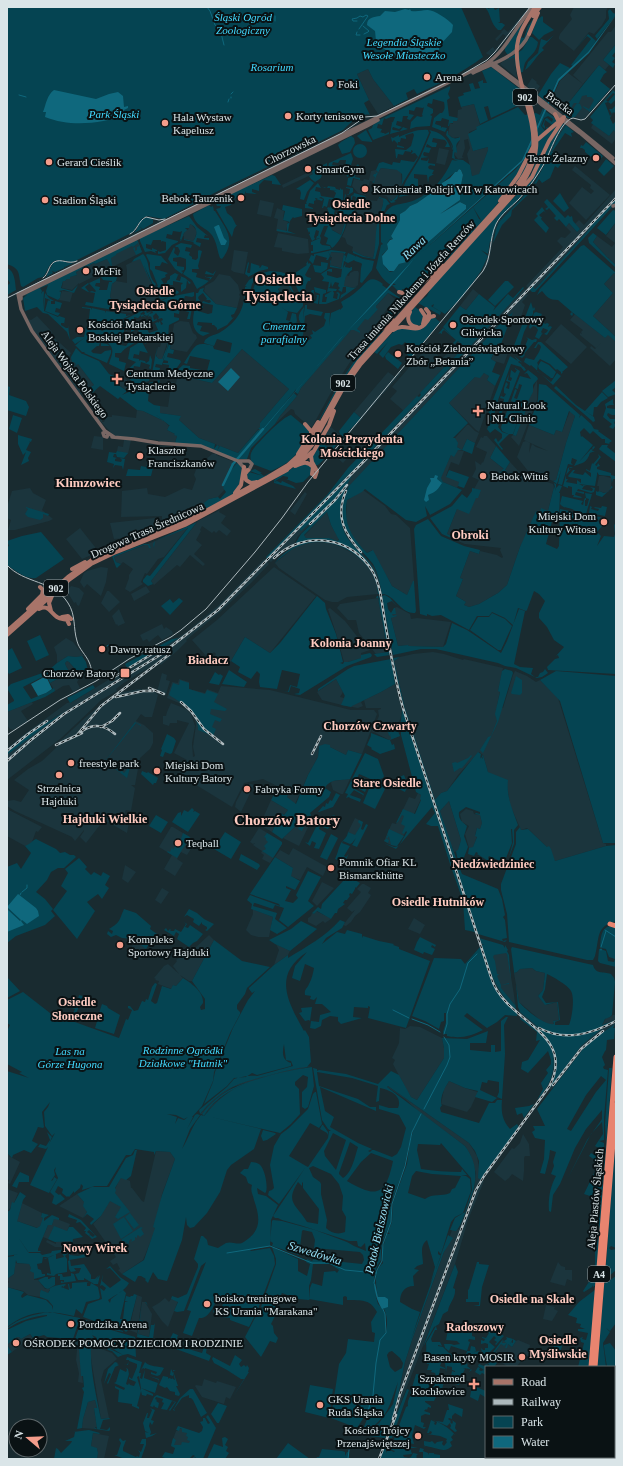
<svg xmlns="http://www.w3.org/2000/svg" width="623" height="1466" viewBox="0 0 623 1466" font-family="'Times New Roman',serif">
  <rect width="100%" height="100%" fill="#192b30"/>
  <path fill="#1b353d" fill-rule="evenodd" d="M529,7V8L493,54L492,56L487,54L486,53L493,47L495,50L506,36L503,34L497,41L495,39L501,33H502L501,32L504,29L508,32Z
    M574,7H608L606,11V18L602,25L594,34L589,32L574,51L559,39V37L560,34L572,19L570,15Z
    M616,25V44L603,60L609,65L605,70L599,65L583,84L573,75L608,32H611Z
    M515,55L514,57L517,78L500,64L505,59Z
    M368,69L373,79L394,106L378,114L369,100L357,74Z
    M568,73L583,84L561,113L549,104L560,81Z
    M595,77L610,89L583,120L576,117L566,115L571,108L570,107Z
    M532,78L537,82L536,83L540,86L535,93L527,86Z
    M474,104L480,125L477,127V129L469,132L473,151L488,147V150L479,175L472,176L467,154L470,148L468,139L464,140L465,148L462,157L464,158L458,159L454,154L455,152H457L456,148L460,140L459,137L453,138L448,134L450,123L453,124V120L457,121L458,110L462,109L461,107Z
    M564,124L566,125L536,179L524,195L498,223L495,230L490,255H489L494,230L497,223L524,193L535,179L546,160L556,137Z
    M593,124L609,136L615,129L616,138L612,144L591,128Z
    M439,148L449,150L445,165L436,163Z
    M575,166L610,195L586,220L569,203L582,187L591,194L594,191L590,188L591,185L572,170Z
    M381,168L398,170L401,173L402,184L398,195L393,200H391L386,196L374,192V182L370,181L366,195L358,193L352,186L354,179L363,181L364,179L369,180L371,171L376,170L379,171Z
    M311,171L313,174L283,188L282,185Z
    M616,189V199L595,220L588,229L594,225L535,289L532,287L537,281L529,289L526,286L563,247L557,241L561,237L565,238L571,232L566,227L569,223L577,232L580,229L575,224L579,220L584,225Z
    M378,198L383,199V204L377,226L376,246L373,258L364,256L352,251L353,247L347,244L345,238L342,237L350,217L367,200L377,201Z
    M260,200L274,203L271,217L257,214Z
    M277,208L284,211L283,220L288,222L286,233L276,231L278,219L274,218Z
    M333,216L346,217V220L341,235L331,229L330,224L331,218H332Z
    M616,222V265L607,257L593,242L597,236L612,247L615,243L606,236Z
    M190,224L192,225L197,231L195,238L193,241L184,239V236H183L186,229L188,230Z
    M278,233L308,239L309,253L298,254L282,251V248L274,247Z
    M138,241L142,252L79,284L78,283V284L72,290L62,288L63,281H65L67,279H70L69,277L77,275L76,272L94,263L95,264L107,259L106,256Z
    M234,250L248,252L244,274L234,272L231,270Z
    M330,252L344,253L341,268L330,265L332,257L330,255Z
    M488,256L490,257L489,262L483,272L446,317L445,316L451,308L482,271Z
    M140,258L159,300L134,313L121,312L110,297L112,284L116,281L127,283V270L126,265Z
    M354,271H358L359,273L358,285L354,288L343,286L346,275L349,276L350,273Z
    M614,273L616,275V337L593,316L613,293L604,284Z
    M219,274L230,276L238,285L240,293L239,295L240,296L237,308L216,304L204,291L205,286L214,281Z
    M287,283L295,298L286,303L278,288Z
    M473,289L479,294L466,310L460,306Z
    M524,289L527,291L490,330L526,294L528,295L522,302L525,305L520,320L511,316L512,313L500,324L348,488L342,503V512L344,525L350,539L374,567L379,578L382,594H380L377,586L378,594L347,597L338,602H332L325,600L279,568L275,563L296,546L314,542L331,543L341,547L359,557L340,545L319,541L294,546L295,544L309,540H331L345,544L359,553L369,565L378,579L370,564L349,540L342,526L340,517L341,504L347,487L330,506L298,536L293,546L280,553L271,562L267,559L361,462Z
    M62,291L73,292L70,302L59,300Z
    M388,293L395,299L384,313L378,329L379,330L359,351V352L355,359H352L335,385L312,427L309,426L295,414L294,410L291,409L275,424L280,416L297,396L301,388L338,344L351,330H354Z
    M575,314L605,338L608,334L616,342V359L610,366L590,348L591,346L595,349L605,338L596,348L580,335V333L582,334L581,332L583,330L570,320Z
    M37,316L52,332L50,334L71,353L62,369H61L35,333L30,325L28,319L31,320Z
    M180,321L189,322L193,333L196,335L197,338L187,352L170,349L174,324Z
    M561,324L587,347L571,364L545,342Z
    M162,340H168L162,359L160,360L157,357L156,354L158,347H160Z
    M459,341L464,346L461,351L448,365L447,364L404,411L390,399L397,391L392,387L428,346L442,359Z
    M498,342L510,347L504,364L491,360Z
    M242,349L289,389L260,423V427L238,453L220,446L216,455L237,463L232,468L225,489L218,497L209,499L207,507L168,526L162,525V516L121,517L122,491L147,488L148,494L165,497L184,488L192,490L196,479L194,475L197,467L200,468L203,462L212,454H216L219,446L215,444L199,438L179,420L180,416L160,413V406L168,407L171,386L166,385L167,381L176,383L178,375L212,383Z
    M71,357H73L94,385L80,395L64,371Z
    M388,372L395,377L399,372L401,373L383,394H381L382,395L364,416H363V418L347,436L346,435L361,418L354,412Z
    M485,373L489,376L487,380L495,386L479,432L476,430L449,403L475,377Z
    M114,376L127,380L130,389L127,391L114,381Z
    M537,380V400L519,446L511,437L513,435L516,436L525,410L524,409Z
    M137,410L143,411L164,421L169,426L167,430L175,434L177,436L175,443L161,442L157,440L114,436L95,415L102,416V422H104L106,417H112V415L136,418Z
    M452,410L456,414L444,426L440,422Z
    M570,411L575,416L566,443L556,480L553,481L528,471L517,457L523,442L526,441L530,443L529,453L532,444L536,447L548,451L524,440L529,425L554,435L556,430L562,432Z
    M467,425H469L475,431L479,433L475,443L467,439L462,450L457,447L455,438Z
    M331,427L341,436L330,450L321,442L328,429Z
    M94,436L103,437V450L91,448Z
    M484,436H487L496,446L490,458L505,470L510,462L523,476H524L525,474L553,484L554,487L548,511L540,512L520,547L507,585L498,593L479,604L469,607L464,605L466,602L456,596L463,579L460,578L470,551L479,554L480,551L497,555L502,558L503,557L500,550L501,548L465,544L458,541L459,539L447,534L457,509L478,491L474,489L479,480L472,477L476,469L475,461L481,465L482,462L483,463L487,452L476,447L481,437L483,438Z
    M124,440H131L128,454L117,451L118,446L123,447Z
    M342,446L351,454L343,463L334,455Z
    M458,450L464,451L459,465L451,462L446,476L460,482L457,488L443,482L440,478L451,455Z
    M599,476H604L611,478V488L608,492L605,493L599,491V486H597Z
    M30,488L33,493L46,500L42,510L53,519L49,521L15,530H8L11,520L7,518L8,513L7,507L12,491Z
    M363,490L385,506L391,514L396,515L410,528L414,581L413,582L407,595L392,586L372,550L367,553L357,543L349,531L346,518L347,500Z
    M305,492L307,494L295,515L290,511Z
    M220,510L219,512L226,516L221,523L231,531L227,536L219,530L216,533L214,531L212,533L202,526L200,530L201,531L196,540L202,545L194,554L205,564L203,566L190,555L180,567L177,565L154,585L151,581L198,521Z
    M327,512L331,525L339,539L337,541L329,538H306L304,536Z
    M155,518V529L147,531L143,535L139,537L114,539L110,523Z
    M189,525H190L164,557L158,559L147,574L145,573L141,582L143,584L130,592L125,589L129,578V575L133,569L123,562L121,564L116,562L114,557L155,541L188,527Z
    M80,528L95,547L96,553L82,559L66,539Z
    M264,559L269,564L251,583L220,612L186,640L187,641L177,651L161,665L158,662L125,682L116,689L117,691L101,700L93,708L60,739L7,780V755L63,712L30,733L7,752V749L22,736L67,703L72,702L187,632L220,604Z
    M101,567L108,568L106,582L101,596L87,584L84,588L80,582L84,573L87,571Z
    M274,567L316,596L270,653L245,637L228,666L212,660L216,654L214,652L209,657H207L192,640L217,620Z
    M71,586L79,588L84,593L79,606L77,605L76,602L74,603L67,591Z
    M146,586L150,592L134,601L131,594Z
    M107,591H109L120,602L109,612L101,603Z
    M380,596H382L384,603L393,655H391Z
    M378,598L388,652L376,654L359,633L356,620H348L337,608L340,604Z
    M397,607L410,614L411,619L417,618L451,622L443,647L409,646L408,645L398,646L391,618L392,613L394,608Z
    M330,608L345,621L363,644H366L370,650L361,653L362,658L348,662H344L336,633L328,609Z
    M119,609L125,623L118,626L117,624L116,625L112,616Z
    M162,624L164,629L166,627L172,631L173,634L162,640L158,635L149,642L147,639L143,641L140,635Z
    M66,638L73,642L84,656L76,657L68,656L57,663V655L54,647Z
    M433,652L444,654L463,660L464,659L503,668L498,691H500L497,706L503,708L513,675L515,671L527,676L536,682L540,680L558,698L603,843L606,844V846L555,861L548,848L527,828L521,830L510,805L507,786L488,772L483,755L479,752L458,775L447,791L441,793L435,801L405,708L396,669L404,709L436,805L434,807L401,706V716L398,726L395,725L400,736L389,740L372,731L379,716L378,710L381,709V708H366L364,700L361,702L363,706L358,708L342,705L322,700L317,692L336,679L343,692L340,697L344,698L345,694L364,700L381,692L395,684L400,703L391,659L393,658L394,660L400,657L413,654Z
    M67,661L69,662L75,669L84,672L77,682L80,688L73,692L69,685L63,686L55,691L50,683L68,673V669L66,666L65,663Z
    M162,673L167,675L166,680L170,681L166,694L161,692V694L157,692Z
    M179,679L189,682V689L205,693L207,689L218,693L221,686L270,690L351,710H374L377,714L362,754L348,750L346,755L330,747L319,746L318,757L308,775L295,804L287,797L289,792L263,779L244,783L232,807L180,775L187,760L174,753L189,723L177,720V723H170L169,726L163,724V716H166L167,712L171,703L186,709L191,714L195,726L192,743L193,757L195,756L193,747L196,725L195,719L192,714L184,705L167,698L172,682L178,683Z
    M139,689L155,692L158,695L152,717H145L141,714L136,721L144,725L153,733V743L150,749L140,758L135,785H131L135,788L131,811L126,810L124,815L127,818L126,820L129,822L127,833L108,822L107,824L103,821L86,843L80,837L84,831V830L75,841L72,837L15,811L7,806V801L14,800L21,802L29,790L14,780L28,769L42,761L59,745V742L86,717L106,701L122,692Z
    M32,702L33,704L21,711L28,721L13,730L10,729L7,725V712Z
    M350,779L343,794H341L333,790L331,783L332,781Z
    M251,784L254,785L241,812L235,807L236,802L245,785Z
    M418,793L421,795V799L405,833L397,846H394L389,844L384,841L392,823L396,824L409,797L415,799Z
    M271,800L288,810L284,815L281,813L272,832L260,825Z
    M449,801L461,840L458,851L454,852L452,846L449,847L478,933L473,932L434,809L436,807L445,834H447L440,811Z
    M7,809L42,827L38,832L36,831L32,842L29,845L25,846L7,836Z
    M466,809L473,811L474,814L480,815L482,823L480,829L477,828L475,835L477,836L473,848H469L465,834L469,826L462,822L460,814Z
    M355,818L363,822L355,836L348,832Z
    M302,820L310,823L299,846L283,838Z
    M171,827H173L196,841L187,855L181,852L177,859L183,863L175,876L164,869L172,855L159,847Z
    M259,828L281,841L282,844L270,863L262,859L264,855L261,853L262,851L253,845L255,843L253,844L250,842Z
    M293,848L327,867L323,876L307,867L300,880L290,876L293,868L275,857L280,850L289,855Z
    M125,865L136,872L128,883L122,879Z
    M322,882L334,888L317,906L312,901Z
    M362,884H364L371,888L368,893L371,895L370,897L360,912L355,916L351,922L346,926L343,925L355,910L352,912L347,908L361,892L357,889Z
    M162,888L169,892L161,904L155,900Z
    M253,909L273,917L269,937H258L251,935L246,930L253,914Z
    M316,911L330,918L331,919L325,923L323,921L316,926L308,922V918L311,916L312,913L314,914Z
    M414,918L425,925L420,934L408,929Z
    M209,935L214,940L192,981H189L180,975L183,978L176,986L173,985L172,989L158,984L159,981L155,980L156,979L154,978L164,966L168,964L179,974L173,966L177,961L176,960L195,948Z
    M135,940L146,941L149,942L145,952L141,959L128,956Z
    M276,944L290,951L288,955L274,965L279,950Z
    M480,947H482L491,974L498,989L506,1000L516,1010L517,1013L504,1001L495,988Z
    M507,952L514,995L515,1005L500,988L488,956Z
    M532,968L536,971L545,973L543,990L538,996L546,1005L557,1002L559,1020L553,1021L554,1025H550L540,1020L519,1002L514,973L517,972L520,969Z
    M520,1012L543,1029L553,1033L565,1035H578L593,1031L602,1028L615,1020L602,1025L606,1018L610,1017L613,1015H616V1017L615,1024L592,1040L576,1057L551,1090L548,1087L552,1079L554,1069L552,1049L543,1035L520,1017ZM539,1028L553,1034L567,1036H577L601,1030L581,1046L551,1085L556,1069L555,1055L548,1038Z
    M410,1026L420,1027L442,1038L444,1048V1058L417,1100L411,1097L407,1091L393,1064L395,1060L392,1058L399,1043L400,1028L405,1029Z
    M312,1066L276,1075L240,1086L223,1097L204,1115L212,1105L222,1097L233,1089L245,1083L233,1087L217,1098L202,1114H200L217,1096L233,1086L248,1080L299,1067Z
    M449,1081L465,1088L478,1092L471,1107L467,1112L441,1104L444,1089Z
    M388,1086L469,1143L477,1156L481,1180L484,1181L468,1220L455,1264L387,1438H385L395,1410L405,1362L412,1340L452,1230L459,1229L473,1196L476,1173L470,1154L465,1146L419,1112L405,1099L387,1087Z
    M523,1134L529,1144L530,1156H525L524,1158V1171L523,1181L512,1174L509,1178L505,1181L494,1172L512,1148L514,1149L520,1143Z
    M156,1151L170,1152L175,1159L162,1194L156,1228L143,1260L122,1274L118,1270L120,1269L117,1263L113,1265L110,1261L116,1257L93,1224L101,1216L121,1177L130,1181L131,1188H132L142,1201L144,1202Z
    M7,1153L9,1155V1156L20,1162L10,1184L8,1183L9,1180L7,1179Z
    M7,1189L18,1193L14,1203L7,1212Z
    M77,1194L84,1202L87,1212L83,1218L59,1206Z
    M22,1203L42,1213L41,1217L44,1218L40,1226L38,1228L17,1221Z
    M54,1218L70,1224L67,1231L48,1239L43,1237L48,1225H52Z
    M71,1239L72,1246L61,1247H55L46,1242L47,1240L56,1244V1241Z
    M558,1262L561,1266L565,1267V1270H572V1281L567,1279L565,1286L550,1282Z
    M15,1263L29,1264L34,1273V1280H38L45,1289H50L48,1293L40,1297L28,1295L23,1291L7,1287V1284L9,1282L7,1279L14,1274Z
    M137,1295L142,1297L137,1333L129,1330Z
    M165,1298L169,1302L171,1299L178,1301L168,1327L162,1321L152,1307L159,1303Z
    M142,1302H145L152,1314L149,1337L138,1334Z
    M546,1305L555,1307L554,1309L558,1311L552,1321L543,1319Z
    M30,1334L33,1339L24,1343L12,1352L7,1345L17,1337H19L21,1339Z
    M503,1340L512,1347L516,1341L518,1340L530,1345L529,1349L531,1350L524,1362L521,1361L516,1367H508L492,1356Z
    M76,1341H80L79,1349L83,1383L78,1382L79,1373L76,1360L77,1350L75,1344L73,1343Z
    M91,1345L112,1353L117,1359L104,1370L101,1380L109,1418L101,1419L91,1358Z
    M204,1379L216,1383L217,1381L236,1387L230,1399L226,1397L224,1404L202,1397L195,1386L196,1385L202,1386Z
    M95,1400L97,1408L94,1409L97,1427H95V1429L82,1428L83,1419L88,1402Z
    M179,1428L199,1434V1442L177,1447L171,1445L176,1431H178Z
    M93,1433L109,1436L104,1459H97L98,1451L97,1449L91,1446Z"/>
  <path fill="#054452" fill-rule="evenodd" d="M7,7H461L483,57C463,72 441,83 417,94L414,89L406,93L408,99L394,106L373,79L368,69L357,74L369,100L364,103L370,115C359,112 350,124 343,130L224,188L164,219L147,216L141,219L140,220C145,218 149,215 153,220V223L143,229L139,226L142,229L65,267V266L64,268L55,272L52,271L53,273L46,277L53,263L60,260L68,263H73L134,233L137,229L140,221L133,232L73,262C68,262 64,260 60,260C49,259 48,272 43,277L38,278L23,287L21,286C18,273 21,269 7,264Z
    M485,7H487L488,9L493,7L495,10L499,8L500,22L498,23H502L505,25L501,30H498C490,23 491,14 485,7Z
    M610,9L613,13L616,14V15L597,39L595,36L609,19L608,11Z
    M531,11L524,21L517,36L524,38L528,26L536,15L525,41L510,54H507L505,51V48Z
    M542,16L543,17V22L554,30L544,35L539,40L532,33L537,20Z
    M588,34L596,41L588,52L573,66L571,65L591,39L587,36L574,51L571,50L574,51Z
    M554,35L542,48L544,50C536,55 532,66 525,70L528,62L538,53L541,39L547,41Z
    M530,37H532L538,42C537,51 532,54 527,60C524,63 524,68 523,72L517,73L514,57L510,59H508L522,50Z
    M616,44V51L612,56L615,58L612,62L615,64L613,68L603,60Z
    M560,63L570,68L558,79L547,102L538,95L551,74Z
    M599,65L607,72L604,74L600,81L610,89L590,112L583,107V106L589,109L594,100L591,97H587V95L582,96L579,103H574L571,108L573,109L577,103L580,104L582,108L575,117L568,118L564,115L570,108L567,107L568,106L567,105Z
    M490,66L521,90L524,101L521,104L491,118L488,106L484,107L488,120L480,124L474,104L461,107L458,97L464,95L463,93L471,91L469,84L473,83L475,89L480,88L478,82L483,80V83H487L482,71L491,67Z
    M450,86V88L451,86L448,94L450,98L447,100L449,116L458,118L457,121H453V123H450L449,126H448L449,120L442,118L441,121H436L435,124L441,126V128L442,127L447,128L445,132L432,127L434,118L440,113H442C445,110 445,107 444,102L433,99L432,104L428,103L427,106L433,109V113L430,115L432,116L430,126L416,127L410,129L411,122L417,116L421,117L423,116L422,115L424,107L423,108L416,107L414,111L409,110V114L414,115L410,120L407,119L408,116H403L402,122L397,121L396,125L402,127L399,129L393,127L392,129L393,130L400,131L403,127L408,129L390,134L392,123H391L393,122L395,117H391L386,119L384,118L382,125L378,124L377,128L382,129L380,133L381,132L382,133H384L385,134L389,132V134L373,140L368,130L372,128L373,125L381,119Z
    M613,90L616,93V99L611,104L608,102L615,94L613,93L606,100L608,102L605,103L610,116L612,114L609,109H612L616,105V111L614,113L613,112L610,118L613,124L616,121V134L614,130L609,136L591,123L593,120L590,117Z
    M518,107L525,115L536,113L540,115L543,108L544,110L522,160L422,252L473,207L479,219L481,220L473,207L516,169L523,161L545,111L557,119V121L547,131L546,127L549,128L552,125L545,120L544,125L545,126V129L542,126L545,119L547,118L552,122L553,119L548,116L544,118L541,126L546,132C528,147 528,160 516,178C494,210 468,241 439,267C432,273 424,281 416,286C412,288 411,292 407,293V290L402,289V291H401L404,293L403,292L405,291V294L397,290L392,285H396L392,282L391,285C384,281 380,275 376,268L381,245L383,244L381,242V224L384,221L382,220C390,200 398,207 415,200C433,192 445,177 452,160L458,161L453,159L463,160L470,165L472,176L479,174L488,150V147L473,151L468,134L477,129L476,127ZM459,169L461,170L463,175L460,190V200L440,214L460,202L466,205V209L424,246L417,244L414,256L408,258L407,262L399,264L394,271L390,272C383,267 384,262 382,255L388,249L387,244L390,239H393L391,236L400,220V214L405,211L410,206L417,203L434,191L440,194C441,191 440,187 442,184C444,180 451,176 455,172H457Z
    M559,122L533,174L523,185L532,172L536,160L537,158L531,156L524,173L501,202L536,143Z
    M562,124H564L556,137L546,160L535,179L524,193L497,221L491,242L490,241L488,254L481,250L488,256L481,271L463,296L445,314L433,307L434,304L431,306L441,312L440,315L418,303L427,296L431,288L499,213L528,183L546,148Z
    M566,125L574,132L571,133L572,137L565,133L552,152L555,154L552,160L561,164L558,168L555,166L550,178L542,183L539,179L536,184L535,183L530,189L532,191L512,210L511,216L502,225L493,243L496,229L499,222L522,198L535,182L545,164L558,137Z
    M366,130L372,141V142L362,141L357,136Z
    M428,130L429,133L420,154C416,163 409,172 404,181C401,186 399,193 397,199L394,201L396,202L391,203L387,197L382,195L387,197L391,201C401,196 403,183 402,174L397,170L381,168C376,175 372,184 374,192L379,194L372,192L374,183L372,182L374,181L375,177L373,176L374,174H376L375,172L377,173L378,172L376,170L379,163L383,162L392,165L393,162L400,163L401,160L414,162L418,157L415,153L411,154L413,151L411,150V152L405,151L403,155L398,154L397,158L402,159L396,158L395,149L406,150L411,146L414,135L413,133L406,135L405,136L406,137V139L401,138L400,142H398L397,145L404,147V148L397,147V143L394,140L392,142L391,137L393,138L399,135V137C409,133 417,129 428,130Z
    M429,130C439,132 447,137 450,147H445L447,143L445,140L433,138L432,142L437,143L436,147H432L427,144L426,147L431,148L429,153L424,152L423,154L424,156L429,157L421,158V160L427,161L429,158L428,163L435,164V166L430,165L428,167L429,169L434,170L432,174H434L429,177L428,183L427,175L414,174V178L418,179V187L412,185L409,190L405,189L404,193L409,195L399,197L406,181L420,158L431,132Z
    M447,131H448V134C452,138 454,140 460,137V140C454,145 457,147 457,153L455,152L454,154L455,159L452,158L453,149L450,142L453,151C454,145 450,140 446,135Z
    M351,136L354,138L355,143L350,152L342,154L338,145L341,142Z
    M586,142L603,156L597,164L601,158V155L596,162L595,161L599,157L594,154L591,157L585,152V150L582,148H580L581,145L583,146Z
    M353 151a7 7 0 1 1 14 0a7 7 0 1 1-14 0Z
    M351,153L353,159L351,165L345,168L346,160H340L338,163L333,162L332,165L343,167V169L327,175L332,169L331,167H328L329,163Z
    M606,159L614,166L604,176L598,170Z
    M327,163V165H325H327V168L322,167L320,168V171L315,170V174L319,175L320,173L322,174L321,178L315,182L311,179L309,176L313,174L311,171Z
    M358,164L361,169L359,174L356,173L355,177L360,178V180L353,178L351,186L347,185L348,178H350L349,176L347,177L345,170L352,168V170Z
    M272,175L275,176L281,185L272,184V181L264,180L259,185V191L252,189V192L257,194L246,193V191L244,195L243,201L235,198L231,205L225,207L227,213L232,217L236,225H237L234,229L232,237L216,209L220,208L221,206H217L215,202L211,203L258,180H260L251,185Z
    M310,180L314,183L307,192L304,200L300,199L301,193L300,190L296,189Z
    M318,183L321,188L316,187L315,191L320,192L321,196C326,197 329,197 334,198L336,193L334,191H337L330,190V188H324L320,183L323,187L327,188L328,186L335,187L336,189L340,190V188L342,190L343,189V200H344L346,187L353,188V192L348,195L347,194H349L350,189L346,188L345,194L346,195L343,207L347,208L348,203L346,202L347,197L349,203L351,202V196L353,195L351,202H355L356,197L353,196L354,193L365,196L366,198L349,216H346C349,224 339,244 332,248L330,245L326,244L328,238L324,236L328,226H324L320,236L321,238L320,243L322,245L330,246L331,249L313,253H311V251H313V245H311V242L320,238L316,239L317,236H318L319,231L316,230L314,237L315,239L312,241L309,234H310V231L309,233L307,228L314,227L316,219H320L321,218V221L328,222L329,216L328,210H330H328L327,208L329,207L330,208L333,200L329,199L327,207L324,206L323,208H322L324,199L321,197L319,198L323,199L322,201L316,199L318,198H315L316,200L314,201V204L309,203L308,206L313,208V209L305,208V204H307L306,203L310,191ZM335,208H339L338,214L336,213V216L333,215L332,218L343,216L346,219L341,235L332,230L329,222L331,217L330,216H332V214L334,215Z
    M560,193L569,208L564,212L553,201Z
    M379,197L386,199L390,204L387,205L379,223V244L375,259L363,257L353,253V251L364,256L373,258C377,245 374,231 379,217C380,211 384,206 383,199L379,198Z
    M547,199L565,218L568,215L570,217L572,216L573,221L580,229L577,232L569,223L566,227L559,219L557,221L554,218L556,216L549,208L547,210L545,209L548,207L544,202Z
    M616,199V202L612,207L535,292H532L529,289L537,281V282L533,287L535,289L537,287L593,225L586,231L595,220Z
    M209,205L211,207L213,206L214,211H215C226,229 237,240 222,259L220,258C217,251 217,241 211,234C205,227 195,226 193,214Z
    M283,205L302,209V216L294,218L293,217L290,221L288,231L296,234L277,231V229L287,231V224L290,222L283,220L285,211L282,210Z
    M542,207L546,213L543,216L546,213L544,211L539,215L541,217H542L541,219L549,228L546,233L534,220L538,216L536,214Z
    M613,210L616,211V222L606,235L597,228Z
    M189,216L197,227L208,236L205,235L204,238H209V240L197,238L196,242L201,243L200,247L193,243L194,242L184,240V238V239L193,241C198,235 198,227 190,224L189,228H185L187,230L184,233L181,241L180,240H181L180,239L182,231L180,232L173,231L172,235L167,234L166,238L178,241V242L172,245L165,253L158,254V251L160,252L166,250V242L162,241L161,242V240H153L151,245L146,244V248L152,250V248L157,250V251H155L156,253L151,251L145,252L140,241V238Z
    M593,233L597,236L593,242L607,257L616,265V268L589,243L588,238Z
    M137,239L142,252L136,255L133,248L135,247V251L137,250V247L139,246L138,243L133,247L132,246L116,254V255L111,258L112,267L109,268L111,266L107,259L95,264L94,263L76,272L77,275L70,277V279H67L65,281H63L61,288L72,291L78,285L74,293L64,290L59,291L61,292L60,298L58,300L47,295L46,291L48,285L40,288L42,291L41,294L43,291L44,292L43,309L45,293L49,298L54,301H51V304H55V301L62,303L60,309L56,308L55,312L60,313L58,316L45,311L48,300L49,301L50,300L45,298L44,311L58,317L59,316L65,318L64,325V323H61V325L66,328H68V325L70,340L67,332L48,314L43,313L37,307L25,311L23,298L27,295L23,296Z
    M181,243L192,245L191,248L186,247L185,251L190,252L189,255L192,257V259L196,260L198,258V251L199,250L202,251L198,266L199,269H192V272L197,273L196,277L209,281L210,278L205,277V276L206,277H213V275L205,274L206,271L213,274L216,270C213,279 206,284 197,289L192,280L183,274L186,269V259L180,257L173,258V261L177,262V266L184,267V270L181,271L183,272L182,274L175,269L168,259L174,247L175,249L174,253L178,256L179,254L180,251L178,247H176L175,246Z
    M584,245L616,273V275L614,273L604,284L613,293L593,316L616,337V342L608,335L604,339L605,338L572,312L573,314L572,316L570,314L572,312L558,300C549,300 547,297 542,291L537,295L540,289L581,246Z
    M331,250L346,252L344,255L346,256L345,261L348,253L355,256V257L356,256L363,259L374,261L372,270L362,283L360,282C361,275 360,271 362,264L361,263L355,261L354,260L348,263L344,261L343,268L346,263L351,264L346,263L345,267L350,268L351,267H352V270C345,275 345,279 344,286L354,288L358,286L340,299L341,295L346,292V287H343L342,292L338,290L340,288L338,286L339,283L335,282L332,287L331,282L330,287L328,288L329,282L322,281L324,278L321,274L329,269H332V272L327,271V275L337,278L341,277L342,269L330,267V261L331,260L330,265L341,268L344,253L331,252L330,255L332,257H331L328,251Z
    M328,251L330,256L328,260H326L327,258L316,255L313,264L309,260L311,255L314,256V254Z
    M143,254C151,262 147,277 156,284L154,287L144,265L153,288L140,259L132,262L134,259Z
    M147,254L161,256L168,264L162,262L160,266H155V269L168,273L165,275L166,277L161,279L164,284L167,283V281L170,279V276L175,273L179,275H178L176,280L180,281L181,277L180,276L185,278L191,283L189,284L187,280L186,288L181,292V285L183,283L173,281V285H168L167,288L178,291L179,293L161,300L156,292L159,300L154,289L156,291L155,288L158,286L152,271L150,269V263L146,255Z
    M308,261V264L309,263L311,264L305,275L307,277L311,278L310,281H308L306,285L305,292L310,293L312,290H314L313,300L316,301L317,296L316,295H319L318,304C305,301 298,295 295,282H293L295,273L307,265L306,264Z
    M248,262L249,263L247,272L248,273H250L251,263L260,266L259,267L260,268L262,265L268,267V269L259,271L248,277V276L245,274Z
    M321,262L328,263L327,269L321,273L315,272L313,265L321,266Z
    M7,268C15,271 15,282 16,290L7,295V286L10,283L7,278Z
    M118,269V273L113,272L112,276L117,277L116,281L112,284L110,297L119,311L85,305L86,302L93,303L95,293L88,292L81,288L88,283L89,284L85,287L89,292L92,291L95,292L96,291L89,283L100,278V283H96L95,286L100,287L99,290H107L109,282H112V281L103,280L101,277Z
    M270,271L281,272L287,274L290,278C289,287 296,297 303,303V306L297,313L287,311L281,307L288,312L286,320L290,321L292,313L296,314L297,321L294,325L297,322L300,327L304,328L303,335L301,338L303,340H306L305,337L309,340L312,338L310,335L313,334L312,330L315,332L324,326L326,320L324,318L325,313H330L329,326L331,313L340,309V310L343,307L341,302C346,299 353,295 357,291C367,284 368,273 383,284L382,285L400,298L402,302L392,316H390L388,313V311L398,298L388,293L376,306V308L378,309L368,320L365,319L357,329L360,331V333L354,330H351L301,388L298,394L295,392L296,389L294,392L288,387L294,392L283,405L294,393L297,396L280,416L275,424L251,448L247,459H238L263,429H258L260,427V423L289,389L242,349L212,383L178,375L177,379L171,376L183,365L190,366V368L207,371L210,360L190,356L187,364L184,363C194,348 194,340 213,346L214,349L230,353L232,343L217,339L214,346L204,343L205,340C209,336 214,335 219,333C239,321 245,308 245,287L247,286H245L249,280L259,274L252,284L250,292L252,293L255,284L258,279L259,282V274ZM285,283V284L287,283L295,297L286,303L278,289Z
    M505,281H508L514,287L495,306L488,300Z
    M314,287L326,290V293L323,294L322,302H326L327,297H325V295L332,291L327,292L328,288L337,289L336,291H333L334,293L333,298L337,299L338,294L336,293L338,292L340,294L339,299L326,304H319L320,294L315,292Z
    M523,287L524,288L510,304L361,462L267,559L266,557L327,495L348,468L417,396L419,397L421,395L420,393L447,364L448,365L464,346L458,341L455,344L453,343L456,340L444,330L442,332V334L440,333L438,334L443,328L451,335L443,327L460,306L466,310L479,294L495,307L493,311L508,294L513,298Z
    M204,288L203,291L216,304L237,308L234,314L231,315L232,318L234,317L227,325L217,330V328L214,325H212V323L198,322L197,325L202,326L200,331L210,333L203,336C189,330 193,316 196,303L202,305L203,306V308L198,307V311L208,314L212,313L213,305L202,303L203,301L209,303L211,302L210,300H206L207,299L203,293L199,296L198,298L201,302H196V293H198L200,289Z
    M194,292V296L192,297L185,296L184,299H179V302L184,303L185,305H187L185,309L190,311L193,302L190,319H187L189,312L181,310L182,307L180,308L179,314L174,313V317L179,318V320L169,325L168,338H163L147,334L146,344L145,343L144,339L143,340L138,330L146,327L149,333L158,330L155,323L158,322L159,323V322L160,321L161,325L163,324L161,321L163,320L162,318L158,319L159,317L156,313L153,316L154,320L156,319V318L157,320L150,323L152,318L150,316L148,317L149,314L153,313L151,308L146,311L147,313L152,311L147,316L143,314H145L144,311L140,314L142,315V314L147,318L143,316L141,317V315L138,318L134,317V321L138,322L136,326L138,327L137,329L135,327V330L131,332V330L128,329L126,331V328L124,330V333L119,332L118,336L123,337L121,341L127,343L120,342V345L126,346L128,343H132V339L135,340L139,337L141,339C134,344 125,347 121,353H115V357L119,358V361L126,363L124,371L109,364C111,356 116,350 108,343L110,337L101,335V333L100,338L95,337V341L100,342L99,346H101V343L107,344L110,346H97L91,351L93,353L101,354L105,351L111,350V353L107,363L84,353L85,352H82L75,345H76L79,342L86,337L75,344L72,340L77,337H84L86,327L88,326L90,309L82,308V307L91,308V310L92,308L105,311V313L106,311L126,314V316L131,315L102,329H99L102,331L169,297Z
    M531,302L533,309L534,307L535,309L534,311L533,310V314L524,332L519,349L516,350L523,351L528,339L526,337L532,340L536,339L535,341L536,339L537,340L536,342H534L524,354L525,355L522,358L519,356L520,355L514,352V353L512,349L514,352L515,351L513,348Z
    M305,305H307V309L323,312L321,316L310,314L305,316L304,326C296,320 298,314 304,307L303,320Z
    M415,307L424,313L422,324C417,327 414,325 410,323V313Z
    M513,312L501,344L498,343L491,359L496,362L492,372L500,375L495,386L487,380L489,376L484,373L480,378L475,377L449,403L468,423L453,438H455L458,443L457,447L462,450L467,439L475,443L472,454L462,450H458L454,457L451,455L441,478L443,482L462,490L450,504L430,515L425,506L427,516L416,522L406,520L365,489L362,492L347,500C343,524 351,536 367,553L373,550L392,586L407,595L413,581H414L416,611L415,613C400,614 396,595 382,594C380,584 378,573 373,564C367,556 359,549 352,541C339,524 340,504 349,486L500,324Z
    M536,312L542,314L539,320L542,321L545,324L547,323L549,324L548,327L550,326L552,327L547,335L544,334L547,332L548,330L543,328L541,332L543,334L539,333L542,334L539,339L535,337L538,330L536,327L533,326L530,329L529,327L528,330L534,313Z
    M434,317L440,322L409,360L407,358L409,356L405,353L411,347L405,342L402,345L399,344L391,347L383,358L379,354L388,342L377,354L374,352L396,329H419L430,318Z
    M389,324L355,364L344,378L306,444C329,404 351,353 389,324Z
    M165,339H168L169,340V342L162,365L156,364L155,367L160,368L159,372L165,374V375L154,379H153L155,378L153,377L152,378V373L157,347L156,356L159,359H162L167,347L168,340Z
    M140,342H142L148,353L140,351V350L139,355L134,354L133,358L139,359V361L140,360L145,361L146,363L149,361L150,355L152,360L151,369L148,368H149L150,365L141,362L140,367L134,366L133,370L138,371L137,374L146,377L148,370H151L149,381L145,382L146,381L137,385L128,378L125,372L136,362L128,359L130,348Z
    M170,342H171L170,349L174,350L173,354L168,353L167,357L180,360L181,362L176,369L168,374L169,365L163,364V363H168V361L163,360Z
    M538,342H541L568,367L562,372H563L561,374V372L557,369L556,370L550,364L540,359L537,363L538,364L537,371L551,382L557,373L561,376L553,385L531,365L530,366L524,362L525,359L532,350L526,358L534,360L539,352L541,347L540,345L538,344L536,348H534Z
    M76,348L82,354H83L99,361L109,374L114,376V382L127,391L122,395L143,386L145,385L146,386L145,384L160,380L158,387H160L159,389H153L149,390L148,401L154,405L160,406V413L181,416L179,420L199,438L215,444L214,449L217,445L219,446L217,451L220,446L238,453L258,430L260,431V432L236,459L215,451L214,449L175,443L177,436L174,435L175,434L167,430L169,426H170L155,414L164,421L143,411L137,410L120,397L118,399L100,386L89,396L82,393L94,385L78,364L75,366L76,364L74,362H72L71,357Z
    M388,352L402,363L398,369L386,359L385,356Z
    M510,356L518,361L514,356L523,363L519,361L518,362L521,364L522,366L524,367L526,370L524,371L521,367L511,364L497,403L494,404L492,403L493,400Z
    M541,361L549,365L556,372L553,378H551L539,369L538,366Z
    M515,368L520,371L508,402L505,407L503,406L504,399L500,398L503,390L501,396L504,397L506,394L504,393V388L506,382L508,384L506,388L509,389L510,382L506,381L509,374L508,380L511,381L512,378L510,377L511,370L515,373L517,370L515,369Z
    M528,370L537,377L538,379L533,385V392L524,409L526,410L516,436L513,435L519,418L513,434H509L499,444L503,449L502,450L494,440L496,438L498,442L502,438V434L495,429L490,433L487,429L490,422L495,424L500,410H497V411L491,409L495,411L494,418L491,421L486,419L492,404V406L497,407L496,409L497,408L503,410L497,424L499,425L498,427L502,432L508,434L502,431L501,427L510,403L512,402L511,405L522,409L521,405L511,401L515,389L517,390L516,393L515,392L516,393L514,398L517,399L522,385L519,384L518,389L515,388L520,376L531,379L527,373L524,374Z
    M616,380V387L612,390L616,394L608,397L602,391Z
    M539,384L546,385L580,415L579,418L581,415L591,424L594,429L599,430L598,431L612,441L609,443L610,444L605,443V439H602L593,431L590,434L584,428L580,432L581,437L582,436L593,445L579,462L591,449L593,450L592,448L594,446L595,447L592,451H595L590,453C587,463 582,463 574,466L577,460L572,458L571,463L573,465L568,464L562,485L558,484L561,470L557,484L553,481L556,480L566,443L575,416L569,411L562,432L556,430L554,435L529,425L538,400Z
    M7,386L10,387L9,395L26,401L29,407L26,416L7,410Z
    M556,386L576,405L594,417L595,421L593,422L591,420L555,389L554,388Z
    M602,392L608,398L601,402L597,407H594L593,416L585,411Z
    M613,399V403L614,405H606H610L607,406V408L615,409L616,408V415H612L608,413L607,415L610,419H616L614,423L616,425L613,429L609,427L612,424L603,417L606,408L605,404Z
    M354,412L361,418L343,437L340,434L339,431Z
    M13,415L22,418L17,433L9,429Z
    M291,415L310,431C297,455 294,461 271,471L253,464C251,461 248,456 254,448C261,440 282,417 291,415Z
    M328,429L321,442L330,449L341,436L343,437C334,448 328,456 318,465H315L313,463V454L328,429H329Z
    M18,435L32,439L31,442L29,441L30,442L26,450L31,452L28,458L29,461L21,465L26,452L23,455L18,444Z
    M602,445H608L607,447L616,454V462L600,450L599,449Z
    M496,446L510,462L505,470L507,471L502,478L498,476L503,469H504L490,458Z
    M117,451L128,453L124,458L117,457L116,454H114L113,457L117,458L115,459V461L121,462L122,460L120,458L125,459L123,470L122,466L115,465L113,468L114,464L107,462L109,452L116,453Z
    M598,454L601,457L595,465L597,466L598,463L600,466L597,467V469L611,473V475L615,476V479H613L611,486L613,487L602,497L596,495V491L598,492L599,491L604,493L608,492C612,487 613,481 610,476L599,475L597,472V475L595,486L579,484L583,486V485L587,486H584L582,489L592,491L593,489L590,487L595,488L594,492L591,493L578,489L577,491L584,492V494L576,492L575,495L582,497L581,498L573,497L574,495H572V487L568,486V488L563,486L568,468L571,467L573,468H569V470L571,469L566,475V479H568L566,482L577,484V480L581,483V479L569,477L568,476L573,470H575L573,473L583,475L585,472L591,477V473L586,470V469L590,471L592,463L593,464L599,457Z
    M237,463L242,466C240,497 232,494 208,508H206L204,503L209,499L218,497L220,499L226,492L223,488L231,470Z
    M301,463L311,466L312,473L303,482L296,483L286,479H288V477L283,476L274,482L277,481L281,483L282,481L293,486L296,489L274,483V481L275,479Z
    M146,465L153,468L151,476H126L128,469L140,470L141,466L146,467Z
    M255,469L262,473H260L264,476L277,469L256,482L248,481L247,474L249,472L263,476L250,471L254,470L247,472Z
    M449,470L469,477L464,488L458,486L459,482L446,477Z
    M352,474C346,494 317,516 301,531L299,528Z
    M554,483L556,484V488L559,485L562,486L559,493H560L559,517L553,518L546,544L557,549L559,546L560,509C567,510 573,512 579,515C582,516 596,516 601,517L598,521L603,525L597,532L601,536L597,546L604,536L614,537L615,534L614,525L616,523V674L548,670L547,667L555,659L559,658L558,655L556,656L564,647L554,640L547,627L539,618V613L545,601L539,594L534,591L527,610L526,611L518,608L513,625L505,618L492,612L489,616H477L469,630L441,615L432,616L427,614V616L420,614L414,529L416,525L428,519L441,536L464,546L480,550L479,554L470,551L460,578L463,579L456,596L466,602L464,605L469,607L479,604L498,593L507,585L520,547L536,511L540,512L541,508L548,511L554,487L553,484L556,491Z
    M349,484C338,501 337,523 349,540C359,554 376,564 378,582C366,547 329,531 295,544L301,534L333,503ZM327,512L331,525L339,540L337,541L329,538H306L304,535Z
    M472,488L481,490L478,498H476L469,514L457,509L447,534L459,539L458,541L442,534L430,518L452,506L462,494L467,498L472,491Z
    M585,493L592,494L586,514C580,515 576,511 572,509C567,507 564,509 560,504L562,496L583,501L581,504L583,505L584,500H585V506H587L589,499L586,498V500H584L585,498H586Z
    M590,506L592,507L591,509L598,511L599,509L594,508L595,507L601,508L602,506L607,507L605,516L589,513Z
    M26,507L49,514L48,516L43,514V518L40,520L28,517L25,514L28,509L26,508Z
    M197,522L151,581L153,584L148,586L143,582V580L147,575L150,576L188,528L155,541L154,548L153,544L155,541Z
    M41,532L64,559L36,578C26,580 15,570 7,565V547L9,546L7,541L22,536Z
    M309,541C349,539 369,557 380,594H378C377,589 377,583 375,579C362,551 328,534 299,546C292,548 280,558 274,564C283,552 295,545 309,541Z
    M144,544H149L151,548H149L148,545H144L114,557L116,562L121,564L123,562L117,568L116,567L112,556Z
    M385,595L390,598L397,606L392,601L387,603L388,609L391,613L394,608H395L396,614H392L393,616L396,615L397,616L391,618L398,646L408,645L409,646L443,647L446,644L452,623L467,630L501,653L507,641L519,609L525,611L514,664L520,667L533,668L531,674L535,677H538L540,673L543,672L545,669L548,673L542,677L537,678L516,668L505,666L498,663L436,649H421L393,655L382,596Z
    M317,596L325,603L326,609L336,634L343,662L340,663L343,664L344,662H348L361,658V655L370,653L372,655L371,657L347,666L300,695L294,694L299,693L300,689L291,686L289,692L280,690L288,692L290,685L297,687L300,674L282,670L277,689L260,687L259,682L260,674L257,671L251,679L238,672L240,667L231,661L245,637L270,653L280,643Z
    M377,596H378L379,601V596H380L391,654L387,653L390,655L377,657L374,654L388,652L378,598H376Z
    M179,598L183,601L170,615L161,606L170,599L173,603Z
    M492,613L505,619L512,626L501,650H498L470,630L478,617H489Z
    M40,635L49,655L36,661L27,641Z
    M179,638L134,664L127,668L125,664L172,639Z
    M12,648L22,668L9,674L7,671V651Z
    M68,656L76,657L82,656L86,662L88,671L87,672L79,670L77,671L69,662L67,661L65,663L66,666L69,671L68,673L50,683L46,675L23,687L31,699L46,693L54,688L55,691L45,697L7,712V705L14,701V700L8,690V687L11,684L48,671L57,663Z
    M400,657L394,661L405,708L435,800L441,793L447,791L478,752L481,754L480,759L481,757L483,759L482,756L483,755L488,772L508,780C506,796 513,811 518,825L514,830V844L509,857L513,842L512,829H511L512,843L504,863L489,856L488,858L491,861L490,862L477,854L475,857L478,853L476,852L474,856L468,854L469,848L473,847L477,837L475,836L477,828L480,829L482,823L480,815L475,814L476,813L480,814V812L466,807L459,812C458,819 462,822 467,826L464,836L468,847L463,860L458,861L456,851L458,850L461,840L449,801L440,811L457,861H454L436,807H438L436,805C419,757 402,708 393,658Z
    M391,659L395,684L381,692L352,706L351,707L341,705L345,696L336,679L318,691V689L348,669L354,666Z
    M505,669L512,671L513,673L498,722L483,753L480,750L488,737L491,736L497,721L495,714L500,692L498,691L502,671Z
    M229,670L247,682L244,687L222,684Z
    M556,671L616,676V843H603L560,701L540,680Z
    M215,672L219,675L220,674L223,676L219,685L209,683Z
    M516,676L522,680V693L520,695L512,694L511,693Z
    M180,680L189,683V689L205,694L207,690L218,694L214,702L227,709L225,711L211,709L210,714L222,719L220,722L215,720L212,727L216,729L213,736L198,730C198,711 183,704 169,695L173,683L179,685Z
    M93,685L95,688L70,703L67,698Z
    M402,708L475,932L465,930L463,901L450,864L438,826H431L426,824L435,813L432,807L396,849L384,843L394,847L399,846L407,832L406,831L404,834L402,833L405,826L401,824L404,816L402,815L398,822L396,823L403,809L415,814L421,800L420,799L421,795L416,792L401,735V730L399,725L401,721Z
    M64,712L7,755V752L30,733Z
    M135,722L141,725V726L136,723L106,760L120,772L122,771L124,773L133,762H132L135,759L130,768L127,778L105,761Z
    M382,722L390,726V728L392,725V723L395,724L400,736L390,740L392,745L394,744L395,749L380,754L371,749L372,748L367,745L371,736V733L389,740L391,739V737L390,736L391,734L389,736L388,732L380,726Z
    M167,734L174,738L176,741L172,753L170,754L165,752L163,757L160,756L162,750L161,749Z
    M325,744L330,745V747L346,755L348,750L362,754L350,779C341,781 330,778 325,788L331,792L329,797L310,813L311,815L308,821L302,819V820L306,823L302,831L298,829L301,821L282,839L272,832L281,813L284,815L288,810L271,800L278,787L289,792L287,797L296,804L308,775L318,757L319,746Z
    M365,753L378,759L384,776L383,778L375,781L359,774L353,788L364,794L362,798L363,795L354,790L350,795L361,799L360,802L350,798L349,797L346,798L348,794L345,793Z
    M471,755L472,756L462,768H460L454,772L452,763L456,762L457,763L468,758Z
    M142,771L147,773L148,772L158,778L156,783H154L153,785L141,774Z
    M404,775L408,785L405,792L395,787L399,782L397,778Z
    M360,777L370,781L365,792L356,787Z
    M384,780L385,789L375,809L363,803L371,784L373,783L376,785L377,782Z
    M336,793L340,795L333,807L319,812H318L323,806L325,807L326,803L328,804L330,800L332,801Z
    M192,808L194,810L193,812L195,811L200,814L188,832L172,822L178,813L181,812V816L184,810L188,812Z
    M156,815L168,822L161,833L149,826Z
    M335,815L328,829L320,826L319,829L326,833L319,849L314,848L316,843L312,841L310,846L305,842L308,843L320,819Z
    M359,820L363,822L361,829L363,830L366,824L368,825L357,847L352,845L356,838L352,843L350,844L343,841L342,843L350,846L344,856L346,857L349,854L345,861H340L335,859C338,853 338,849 341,843C344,839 347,838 348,832L355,835L361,825L358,822Z
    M520,827L521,830L528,829L547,847L549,846L551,849L555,861L606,846L616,845V921C595,927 600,937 595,956L593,960H587L509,942L507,914L501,890V884L516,844V832Z
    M389,829L404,836L397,846L391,845L389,836L387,839L389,840L388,843L384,841L387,838L386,837L387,836H388L387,835Z
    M225,832L241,842L231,859L214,849Z
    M183,833L190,837L177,858L167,852L168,851L170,852L172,847L173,850L178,841L180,842Z
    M267,833L282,842V844L273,858L262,851L266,849L264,846L268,842L266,840V838L264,837Z
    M331,834L338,838L327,860L320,857Z
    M36,839L56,849L60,853L65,852L70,855H74L76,857L64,868H58L51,872L47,880L36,892L45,899L53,909L51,911L55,916L45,925L16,936L7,943V867L17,863L21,869L31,853L25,846L29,844L34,840Z
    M241,854L259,864L260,866L257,870L239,860Z
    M275,857L293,868L291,876L300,881L295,890L286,886V888L291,890L285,901L293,903L298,898L296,895L308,871L321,877L308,901L314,906L288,927L279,920L284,908L275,905L273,909L255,903H254L253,906L277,913L275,919L287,928L277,934L270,930L273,917L251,909L252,904L247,900L250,895L280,906L279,904L250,894Z
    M79,858L87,867L85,869L91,875L94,872L101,876L103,872L110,876L105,885L109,888L102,899L98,894L87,902L95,911L77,939L53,910L67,891L61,886L68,873L65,869Z
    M454,862H457L462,874L498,889L502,899L505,915L503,917L505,920L507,938L502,939L503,941L507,940L505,942L478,934Z
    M346,875L360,883L356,888L355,887V889L352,894L350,893L349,895L350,896L347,900H345L343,903L345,904L338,909L337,913H335L331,919L317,911L314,914L312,913L318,907L321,909L322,904L344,880Z
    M124,909L136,913L151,926L150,929L157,934L148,941L149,944L146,949L141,945L144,940L122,938L116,935L111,937L107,934L108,931L112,934L113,931L109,929C121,922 119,920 124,909Z
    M189,909L197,913L204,919L202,922L204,919L214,924L207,931L205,930L207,929V927L202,924V922L199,926L193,922L194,919L187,915L184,917Z
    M340,920L345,922L342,928L326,938L322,944L337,932L345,934L347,930L362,934V938L363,936L379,941V942V941L394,944L393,945L399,947V949L430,961L406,1028L368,1018L370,1007L368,1006V1008L354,1007L353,1017L362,1018L341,1024L338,1021V1017L330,1016L322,1020L321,1026L315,1029L310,1028L311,1021L319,1022L320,1015L331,1012L322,1004H315L317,997L314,1000L310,999L311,996L305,995C304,989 307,989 309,984C312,979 313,973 314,968L305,964L300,981L292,978L295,966L307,952C272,975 288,1002 304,1031L305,1030L309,1037L311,1062L307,1067C296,1068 285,1071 274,1074C239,1083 225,1085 200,1114L199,1110L227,1087L234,1079C239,1077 252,1075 257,1076L293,1066L291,1061L286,1060L284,1044C282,1053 282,1060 291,1063V1066L257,1075L252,1073L246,1077L234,1078L227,1086L204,1104L213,1082L215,1072L233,1028L248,1000L255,991L252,993L249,989V988L274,965L288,955V958C306,947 326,936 340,920Z
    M301,921L317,929L290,951L275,944L269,940L291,929Z
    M184,922L187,924L185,927L188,928L190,925L203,934L197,941L193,943L189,947L177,939L179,934L176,932L174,936L164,930L166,928L168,931L170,929L171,930L170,931H174L175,929L181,932L186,924Z
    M610,926L616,927V967L600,963L598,961L599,949H601L606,951L608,961L614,962L615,959L609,957L606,949L601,948L600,946C601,937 601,928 610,926Z
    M420,937L436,945L435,947L432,945L431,947L435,949L432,955L424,952L423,954L414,950L417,942Z
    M479,938L503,945L505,948V945L508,950L507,951L509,955L511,981L507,954L506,953L494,955L493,957L495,961L497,974H499L497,976L501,985L509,983V984L501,985V988L515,1005L514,995L516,1010C496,993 490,971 482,947V945L484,944H482Z
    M214,940L242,961L270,967L247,988L245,994L237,1005V1009L240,1012V1014L230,1033L214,1072L213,1081L202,1106L192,1117H188L184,1119L176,1115L167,1114L177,1117L175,1124L178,1118L184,1120L188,1117H193L187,1129L195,1115L197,1114L200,1115L190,1129L182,1149C189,1138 192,1125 201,1115L204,1116L202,1114C217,1095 231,1087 255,1080C235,1087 215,1097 204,1116C206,1114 209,1110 212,1107C218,1100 226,1094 234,1089C253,1078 289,1070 312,1067L314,1086L308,1107L305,1109L302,1107V1092L307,1087L308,1077L303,1075L295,1082V1085L299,1089L300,1114L291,1124L280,1133L207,1116L261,1129L254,1149L231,1165L227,1170L220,1192L207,1213L194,1227L190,1228L187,1225L186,1217L182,1240L167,1281L158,1279L153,1272L148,1283L145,1280L146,1279L141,1276H138L135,1282L122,1274L144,1260L155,1228L153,1227L162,1195L175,1159L170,1152L156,1151L154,1155V1152L135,1149L131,1155H126L107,1186H95L82,1190L83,1186L81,1184L80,1188L74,1193V1191L69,1197L68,1196L67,1197L62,1193L63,1189L58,1186L55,1192L59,1195L60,1194L65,1199L56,1205L52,1203L54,1196L50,1192L58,1178L55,1171L56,1167L54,1170L55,1175L51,1181L53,1180L54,1177L57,1179L49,1193L30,1185L48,1147L46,1149L38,1147L40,1144L46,1146L50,1140L47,1132L52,1137L49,1144L55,1133L52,1136L45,1126L44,1112L48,1107L50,1102L42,1112L44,1127L43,1128L38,1127L32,1141L38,1144L31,1153L24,1150L13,1155L12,1158L7,1153V1071L29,1078L19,1073L22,1072L7,1064V1031L10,1025L7,1023V1000L23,992L50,1013L119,1038L126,1019L128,1020L132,1010L128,1008V1006H130L134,1011L138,1010L142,1001L145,1002L146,999L148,1000L152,987L155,983L157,984L151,1001L155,1004L157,1003L162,986L171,989L173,985L176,986L183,978C191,983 204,992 203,1003L200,1007L201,1010L205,1009V999L192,981Z
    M480,947C489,974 494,994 517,1013V1016L505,1015L497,1022L487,1028L467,1013L464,1016L483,1030C471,1036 461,1039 447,1036V1034H444L443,1032L446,1022V1013H444V1021L441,1022L439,1029L425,1021L412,1016L434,958L461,959L465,964Z
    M512,947L593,965C596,975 603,971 611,974L614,978L615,982L612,1015L610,1017L605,1019L602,1025L616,1020L602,1028L578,1035H561L545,1030L537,1026L520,1012L518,1007L516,983L519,1002C525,1009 545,1026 554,1024L553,1021L559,1020L557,1002L545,1005L538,996L543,990L545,973L536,971L532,968L520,969L517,972L514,973L515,979L511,949ZM547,974C553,977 568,985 571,991C575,998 572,1018 569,1025H555V1022L560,1020L558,1002L546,1003L542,997L545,989Z
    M7,977L20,991L7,998Z
    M79,995L83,996L74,1019L67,1017L69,1015V1017H71L75,1009L71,1008L72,1006L76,1007Z
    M102,1004L107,1006L108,1008L120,1015L114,1034L95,1028L98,1018L94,1017L95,1015L98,1016Z
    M312,1007L310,1021L309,1020L305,1021L299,1013L302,1012L301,1008Z
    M506,1017H508L504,1025L505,1054L502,1099L497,1097L499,1092V1082L488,1080L487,1083L482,1082L480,1090L497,1098L492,1102L475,1097L478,1091L465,1088L449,1081C444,1089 441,1095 441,1104L442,1105L440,1108L441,1112L479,1123L489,1103H495L497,1100H502C501,1112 502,1120 510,1129L517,1124L519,1127L481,1180L478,1178L479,1161L475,1151L469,1143L388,1086L387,1087L465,1146C482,1169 475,1189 466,1211C463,1218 461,1226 456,1231L450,1230L455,1218L465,1212L472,1190L471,1178L441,1143L440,1145L418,1144L417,1150L421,1169C434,1171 447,1172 461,1172L462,1169L467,1175H461L466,1176L470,1179L471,1191L463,1213L455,1217L451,1222L441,1254L438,1251V1254L441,1256L430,1285L435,1267L427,1240C419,1246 423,1256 423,1264L417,1266L414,1269L419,1270L413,1276L414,1286C404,1286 400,1293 400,1302L412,1309L420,1312L411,1340L448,1235L453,1238L444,1252L412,1340L405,1362L395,1410L385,1438L369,1436L368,1435V1432L379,1423L389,1410L393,1404L398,1382C389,1405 390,1415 367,1431L363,1429L368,1417H364L357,1428L331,1418L339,1364L346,1353L348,1339L374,1342L375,1333L372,1332L371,1322L377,1312C369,1298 362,1301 347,1300V1297L345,1296L343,1297V1305L309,1299L310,1288L312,1283L322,1286L324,1272L335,1271L337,1273L339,1270L330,1264H313L311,1280L309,1286V1300L298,1299L282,1293L277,1303L275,1312L269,1309L261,1307L276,1264V1259L272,1247L298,1259V1271L307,1276L310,1264L306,1262L307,1259L312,1261L314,1259L362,1264L364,1260L363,1255L360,1252L314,1248L315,1240L312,1232L303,1230L302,1231L299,1255L272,1246L273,1243L270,1241L272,1221L273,1220L282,1221L315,1230L347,1242L354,1246L366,1251L365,1243L361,1247L358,1246L357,1241H349L303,1226L282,1220L278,1218H275L273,1216L305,1168L279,1204L268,1195L269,1191L272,1190L274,1188L270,1165L274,1146L281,1134L289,1128L308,1109L313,1094L315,1092H316L322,1124L319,1128L310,1123L289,1156L306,1166L328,1135L327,1133L320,1129L322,1125H323L328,1132V1135L306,1166L308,1167L328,1138L329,1131H331L328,1129L322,1120L313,1068L317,1069V1071L319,1070L346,1074L378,1084L391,1071L399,1075L411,1097L417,1100L444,1058V1048L442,1038L467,1039L488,1031L486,1043H470V1050L491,1052V1045H495V1052L501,1051V1021ZM317,1072L352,1078L378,1086L376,1102L379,1101L380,1088C390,1090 403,1096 398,1108H389L379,1105V1109L399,1115L406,1128L401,1147L397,1154L392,1157L374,1150H372L370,1152L368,1151L372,1149L358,1143L330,1127L334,1117L325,1111L320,1087L376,1111V1107H370L358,1099L319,1086ZM415,1125L410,1142L407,1164L393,1203L392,1222L388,1232L390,1234H387L382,1251L383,1263C373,1271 376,1286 378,1297H385L388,1302V1306L383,1307C388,1316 388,1326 385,1335V1314L382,1308L378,1304L376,1297L374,1278L377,1266L381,1260V1249L383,1240L391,1222V1203L403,1171L412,1132ZM333,1133L346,1140L336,1170L325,1156L324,1151ZM350,1142L358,1147C355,1156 352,1173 343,1178L339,1174V1173ZM371,1153L393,1161C386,1195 377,1199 347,1181L361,1162ZM313,1166L331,1174L339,1184L343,1196L342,1210L346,1217L345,1232C338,1235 331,1233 326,1228L327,1220L321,1194V1184L320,1182L313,1177L309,1168ZM416,1171L432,1174L461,1176L455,1188L452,1189L450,1193C441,1197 433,1193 425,1199L408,1193L412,1176ZM298,1182L302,1186V1182L303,1183V1188L319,1209L318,1224L307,1222C296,1204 285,1203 298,1182ZM392,1351L400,1358L403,1363L402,1368L395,1372L390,1367L387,1355L389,1352Z
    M520,1017C528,1023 538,1029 544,1036C561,1056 554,1083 537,1100L543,1089L541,1083L548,1073L546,1070L551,1064V1060L548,1051L528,1073L521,1069L522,1062L528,1060L540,1040L536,1041L537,1032L520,1019Z
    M533,1024C555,1040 579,1038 603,1028L581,1046L550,1088C563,1062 555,1042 533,1024Z
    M615,1024L613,1028H615L614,1039L607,1040L606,1050L605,1051L602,1057L605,1065L603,1067L604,1069L608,1070L604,1118V1140L599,1141L604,1143V1151L595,1146L603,1134L602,1122L591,1134L567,1180L587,1140L602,1119V1110L586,1129L575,1148L560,1184L553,1195L551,1212L549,1211C548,1199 550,1187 556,1176L551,1174L554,1166L553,1162L556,1152L550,1150L549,1158L545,1174L540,1173L544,1159L545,1140L535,1138L532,1132L535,1130L533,1126H545L537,1109L583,1049L592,1040ZM601,1076L606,1080L596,1092L571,1131L567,1129L586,1095Z
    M609,1068H612L596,1285L593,1287V1285L592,1287L584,1292L583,1291L594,1274L595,1277V1246L599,1237V1228L597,1207L594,1206L596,1191L602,1181L606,1144L605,1124Z
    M534,1104L524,1118L522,1113L517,1115L515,1108L529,1106Z
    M616,1124L615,1215L616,1248L611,1246L609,1248L611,1250L616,1249V1270L608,1277L605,1278Z
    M263,1130L275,1133L276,1134L267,1140L263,1141L261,1136Z
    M135,1150H137L131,1176L126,1180L121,1178L115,1188L116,1190L115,1193L130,1212L118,1219L115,1217L121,1207L110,1201L101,1216L91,1225L90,1223L94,1219L87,1214L83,1218L87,1212L83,1206L84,1202L77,1194L92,1187H109L126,1158L133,1155Z
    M591,1153L602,1159L603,1155L601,1179L593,1197L584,1194L595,1171L598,1172L601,1164L589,1156Z
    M251,1162C255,1162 259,1163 261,1166C265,1171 268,1186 266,1192L265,1193L257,1188L258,1194L266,1196L278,1205L271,1220L270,1246L250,1250L251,1251L270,1248L274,1256L275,1264L258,1309L250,1307L258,1310L249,1327L230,1320V1318L222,1317L213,1312L214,1310L216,1312H220L224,1301H222V1296H219C214,1304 210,1319 199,1318L192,1336L183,1333L191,1311L187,1310L206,1262L201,1266L184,1311L177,1312L174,1311L178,1302L171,1299L172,1296L178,1298L187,1294L198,1267V1264L194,1259L201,1236H203L207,1240L208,1245L218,1248C221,1246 224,1244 226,1243C232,1241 236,1245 242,1243C261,1232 261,1220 254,1200C253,1194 250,1192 252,1185L248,1183L246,1177L240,1173L244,1169H248Z
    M20,1172L29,1176V1182H19L17,1188L12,1186Z
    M20,1192L26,1196L23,1200L17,1222V1221L37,1228L40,1226L43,1218L41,1217L42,1213L49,1215L44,1218V1221L52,1215L59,1218V1220L54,1219L52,1225H48L38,1249V1251H41L40,1252H28L18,1237L29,1253H40L42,1255L51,1253L52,1251L84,1247V1246L86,1247L85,1248L61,1252L49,1257H43L42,1263L37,1264L38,1269L41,1270L42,1274H45V1276L34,1279V1273L30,1271L31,1268L29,1264L17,1263L16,1260L14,1274L7,1279V1257L14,1256V1257V1255L19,1254L7,1256V1221L8,1220L7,1212L10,1210L12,1202L14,1203Z
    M130,1213L139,1225L134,1229L125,1217Z
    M69,1214L81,1220L97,1237L92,1239L89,1236L90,1235L93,1237L95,1235L89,1230L87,1232L90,1234L89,1236L85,1233L86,1231H84L86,1228L80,1222L76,1223L73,1222L76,1223L77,1220L68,1217Z
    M124,1217L133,1231L121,1239L113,1224Z
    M54,1226L67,1231L69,1227H73L83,1237L73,1239L72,1246L71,1241L55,1242L48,1239Z
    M141,1227L143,1228L141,1229L144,1234L140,1237L138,1235L137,1236V1238L135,1237V1240L131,1242L132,1240L131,1239L129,1241V1243L128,1244L126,1242L122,1243V1239Z
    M85,1249L88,1254L87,1257L69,1260V1253L66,1254H67L65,1256L67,1259V1272L56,1274L54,1276L47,1275V1273L51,1274L48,1258L44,1259L45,1258L50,1257L56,1254V1259L64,1257L62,1253L70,1251V1255L78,1256L86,1254V1252L83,1250L81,1253L79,1251Z
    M70,1260L71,1266L84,1264L91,1275V1279H95L99,1275L96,1280L100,1275L98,1284H94L84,1278V1280H78L75,1274L79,1273L81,1268H74L76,1271L71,1272L69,1269L68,1261Z
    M477,1262H479V1264L489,1265L482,1287L480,1306H473L479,1305V1302H466V1299H468V1290L469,1289Z
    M455,1264L458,1272L453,1288L455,1289C456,1298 449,1303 448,1311L443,1314L439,1324L434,1327L423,1347Z
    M110,1266L120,1277L129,1283C125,1291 115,1295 108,1300L110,1303L111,1299L123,1290L126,1293L120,1319H123L125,1302H128L125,1301L126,1296L130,1297L131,1296H133L134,1294L137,1295L128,1330L126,1332L123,1329L121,1328L123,1330L118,1329L119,1325L117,1328L114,1327V1326L113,1327L105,1324L109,1323L103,1324L83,1317L88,1304L102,1299L100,1288L104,1291L106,1288L102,1285L100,1286L103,1274L102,1281L110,1288L121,1280L110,1268L106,1269Z
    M71,1273L74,1274L76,1281L61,1283V1281L64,1282V1280H60V1276H58V1274H62L63,1277L71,1276Z
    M616,1276V1323L610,1331L606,1328L610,1332L603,1343L606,1367H597L604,1284Z
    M45,1277H48V1279H49L52,1277H55V1285L48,1289L45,1288L38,1280Z
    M86,1282L89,1283H87V1286H90L91,1283L98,1287L100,1297L99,1299L86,1302L82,1314L76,1309L74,1316C48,1310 30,1310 7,1327V1287L24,1292L21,1296L22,1298L27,1295L46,1300L52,1306L53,1310V1306L48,1300L40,1297V1293L41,1290L48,1293L50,1290L49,1289C54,1285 59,1285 65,1284L66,1285L64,1286V1288L63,1286L61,1287L69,1290L68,1284H69L70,1289L72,1288V1283Z
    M596,1289L589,1367H578L584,1343L581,1342L580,1338L583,1337L582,1339L586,1340L588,1333L578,1331V1329H585L580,1327L581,1324L576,1323L577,1318L568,1315L579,1302Z
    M142,1302H146L148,1306L145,1302H142L140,1320L144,1321L143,1329H139L138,1334L149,1337L151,1325H154L155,1323L153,1339L168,1343L173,1333L180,1336L178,1335L175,1345L202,1353L205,1345L207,1346L206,1353L211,1356L209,1361L165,1345L137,1337Z
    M264,1308L276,1314L271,1324L273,1326L274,1333L278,1338L276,1343L270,1341L261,1357L245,1337L259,1310Z
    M50,1312L80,1318L73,1339L47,1337L44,1335L33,1338L30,1334L21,1339L19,1337H17L7,1345L12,1352L7,1355V1330L26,1321L47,1316V1315C34,1316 18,1321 7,1329V1328C19,1318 34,1314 50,1312Z
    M82,1319L94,1323L92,1335L97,1342L94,1346H91C90,1370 96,1395 101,1419L109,1418L110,1419L103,1420L100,1429L107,1430L110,1427V1430L109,1431L95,1429L94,1427L97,1429L94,1408H97L95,1400L88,1402L83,1419L82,1428L77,1429L84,1392L82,1388L84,1387L83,1376H81L79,1350L80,1342L76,1341L75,1343L74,1342Z
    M94,1322L123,1331V1332L101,1327L135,1337L136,1357L128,1354L123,1355L105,1344L110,1349L123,1355L118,1357L112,1351L108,1350L105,1345L98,1342L96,1337L92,1335L94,1324L96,1325Z
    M436,1326L437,1330H435L431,1339L432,1342H440L442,1346L438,1345V1346L443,1347L449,1353L463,1359H461L462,1363L461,1366L465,1363L463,1360L468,1365L467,1366L472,1370L469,1372L471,1369L463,1368L465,1369L462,1375L465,1376L466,1379H463L462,1382H461V1378L459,1379L458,1381L460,1382L459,1385L446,1382L447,1375L451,1376L452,1371L455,1372V1371L452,1370V1367L447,1366L446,1372L445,1363H441L440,1366L445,1368V1369L440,1368L439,1376L445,1378L441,1393H438L434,1401H425V1402L431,1406V1408L428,1407L427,1410L426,1409L424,1411L430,1413V1415L425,1414L421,1416V1422L424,1423L423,1427H426L424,1429L415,1425L412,1436L414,1444L395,1441L394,1439L406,1407L408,1406C407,1402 409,1397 412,1394H410L416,1374L436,1376L435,1373L431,1372L432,1370H427L429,1364H427C425,1356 427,1350 426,1343Z
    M448,1330L472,1332V1336L475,1337V1340L469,1339L468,1341L470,1342L467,1351H470L471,1346L475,1347L476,1351L474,1352L479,1351L477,1359L475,1358L474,1360L472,1358L470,1364L465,1358L467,1351L451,1346L449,1351L445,1348L444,1344H451L454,1345L460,1344L457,1341L446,1340Z
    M484,1330L501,1334L504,1336L496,1345L495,1344L497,1342L494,1340L496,1338L494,1336L489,1342L495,1347L487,1355L482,1353L481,1348L483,1350H485V1348H488V1344L485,1343L481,1344V1340L484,1341L485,1339L482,1338V1339V1337L486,1338L489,1333Z
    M506,1337L513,1339L510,1344L511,1342L513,1343V1339L516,1341L512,1347L508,1344L507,1348H505L507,1343L504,1346L501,1344L495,1352L502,1356L498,1361L490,1356L503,1339L502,1343H506L504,1341L507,1339Z
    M558,1338L564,1341L559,1355V1354L552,1352L550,1354Z
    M610,1343L616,1351V1376L614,1379V1367H607L604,1347V1345Z
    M235,1355L242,1360L239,1364L241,1367L244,1365L246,1367L247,1365L249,1368L248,1372H249L233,1397L244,1379H241L227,1370L214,1363L212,1359L213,1357L230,1366Z
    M127,1357L142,1362L139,1373H141L140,1378L142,1379L145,1369L143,1368L141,1370L145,1362C149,1367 159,1366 164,1368L160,1375L157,1376L151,1374V1372L156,1374L157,1372L145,1368L144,1378L158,1383L159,1380L149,1376L159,1379L155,1393L141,1388L139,1376L137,1377L141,1391V1388L153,1394V1396L147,1394L146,1396L142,1395L141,1391L137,1406L139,1407V1409L132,1406V1404L118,1402L119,1390L115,1388V1386L124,1390L125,1388L114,1383L116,1382L120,1369L126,1372L127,1370L126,1368L128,1369L129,1374L126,1384L128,1385L129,1383L130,1385L134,1386L136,1382L129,1379V1377L132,1379L137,1367V1364L129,1361L127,1365L123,1364L128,1365L129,1360H126Z
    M484,1357H485L483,1359L485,1360L487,1357L497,1363L494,1367H486V1375L482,1373L480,1375L475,1372L478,1367L480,1368L479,1370L481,1371L484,1370L478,1366L479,1364L484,1366L486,1364L489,1365V1364L482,1360Z
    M115,1362L118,1363L117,1364L119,1365L115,1367L108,1384L107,1383L111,1374L109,1373L104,1384L108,1369Z
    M171,1369L173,1373V1370H176L173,1371L178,1386H176L180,1394L179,1396L175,1395V1392L170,1391L167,1387L165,1388L159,1385L163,1376L168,1377V1379L169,1378L172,1379L173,1378V1379L175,1380L173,1373V1378V1376L170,1375Z
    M310,1385L333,1389L329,1418L305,1412Z
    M476,1387L486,1391L485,1397L480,1394L478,1401L470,1397L471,1391H476Z
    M190,1389H193L207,1413L201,1417L193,1400L191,1398H189V1395L182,1398L174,1409L175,1411L173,1410L180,1398Z
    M407,1389L409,1390L392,1438H387Z
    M157,1395L176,1402L170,1411L169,1410L175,1402L172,1401L167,1410L161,1409L164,1403L162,1402L163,1399L156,1397L155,1399L157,1400L156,1401L159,1403L158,1408L155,1407L154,1405L153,1407L150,1406L154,1397Z
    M218,1403L227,1406L218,1425L219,1423H217L211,1414Z
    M448,1404L463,1409L462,1417L455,1413L452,1416V1419L449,1418L448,1419L451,1421L450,1422L452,1424L453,1422L452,1420L456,1423L455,1428L457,1431L455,1432L450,1428L451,1426L450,1423L447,1426L436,1421L443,1422L447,1410H449Z
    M150,1408L155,1410L151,1420L154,1421L152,1425L150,1422L149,1426L151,1432L150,1435L157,1433L152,1436L146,1438L145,1432L149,1433L145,1431L143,1423L147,1413H148L147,1418H149L152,1410Z
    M208,1415L216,1428L203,1459H197L195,1457L194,1459H191L195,1456L193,1455L189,1459H168L162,1457L165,1452L173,1454L175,1448L171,1446L173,1438L176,1440L174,1445H181L182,1442L189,1443L190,1441L187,1440L188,1437L186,1436L187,1433L182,1432V1429L180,1428L179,1431L176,1430L178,1426L199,1433L202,1431L203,1427L200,1422L203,1421V1418H205L208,1424L210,1423L206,1417Z
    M431,1419C440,1423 449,1427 455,1435L453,1434V1435L451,1437L453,1440L450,1442L452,1446C445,1453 440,1449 426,1446L423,1447L425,1446L424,1445V1441L430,1442L432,1441L435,1444L437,1442L443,1441L442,1444L444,1446L447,1442L446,1441L447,1439L440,1436L427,1434H431L432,1432L430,1431L429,1433H427L431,1420L435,1422L434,1424L436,1425L437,1422Z
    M89,1430L100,1433L99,1434L93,1433L91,1446L97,1448L98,1453L97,1459H54L56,1448L58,1449L61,1453L71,1443L72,1441H65L74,1437L75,1432H73Z
    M225,1437L228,1439L225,1445L228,1447L226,1451L229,1453L225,1459H207L214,1444L223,1447L222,1438Z
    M120,1438L123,1441L126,1440L123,1448V1451L136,1457L137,1456L139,1457L140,1453L138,1450L141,1452L144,1444H140L142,1439H146V1445L141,1459H125L114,1455H117L121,1443L119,1440Z
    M389,1442L404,1445L403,1449L406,1450L409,1446L418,1448H410L412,1454L403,1455L404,1457L409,1458L411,1457L413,1453L418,1454L416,1456L417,1457L415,1459H380L385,1443L387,1444L386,1451L387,1453V1449L394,1452L395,1451L387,1448L388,1446L397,1449V1448H396V1445H394L393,1448L388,1446Z
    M288,1443L310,1459H276Z
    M420,1448L424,1449L423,1451L428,1453V1455L429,1453H434V1454L440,1455V1458H441L439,1459H423V1452H419Z
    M322,1449L342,1451L345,1452V1456L347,1452H349L348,1459H316L317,1457H319Z"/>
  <path fill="#0f687d" d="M405,9L409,10L410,9L411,11C419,12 421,10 427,10C433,9 448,19 453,25L452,32L439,46V51C434,53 433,58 427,60C422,62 418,60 414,59C407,58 402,61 397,55L391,56L390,53L383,48H381C375,44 376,38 375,31L367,25C367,17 374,17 380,16L385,11L395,12Z
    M616,15L589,53L559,81L525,158L521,163L414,259L392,285L340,339L262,431L258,430L263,429L343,336L412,261L522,160L558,79L588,52Z
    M54,90L96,99L109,94L118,92L123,96L124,107L128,106V108L124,110L126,115C100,124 70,127 45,117L46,112H43C46,104 47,95 54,90Z
    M459,169L461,170L463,175L460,190V200L440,214L460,202L466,205V209L424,246L417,244L415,255L408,258L407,262L399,264L394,271H389L383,264L382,256L388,249L387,244L390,240L393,239L391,236L400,220V214L405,211L410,206L417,203L434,191L440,194L442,183L450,178L455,172H457Z
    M218,225H219L224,238L227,241L225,245H221L214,227Z
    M231,368L240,377L228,391L218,382Z
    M435,475L438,476L437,479L442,483C438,489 436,492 428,495L429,500L426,502L424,500L427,488L431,481L430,478H434Z
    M46,676L52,689L46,693L38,696L31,684Z
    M18,894L36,908L38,911L39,916L27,924L22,920L21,921L24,925L7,932V909L20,921L21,920L7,907Z
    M375,1283L378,1297H385L388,1299V1307L382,1309C377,1301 375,1293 374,1284Z"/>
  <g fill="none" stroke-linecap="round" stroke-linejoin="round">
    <path stroke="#0f687d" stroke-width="1" d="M207,7L210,11L215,25L220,28L221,32
      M275,21V16
      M357,21H353L352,19L357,18L360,16L363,17L366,15L368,16L359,29
      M269,23H271
      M363,26L369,31L368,32L364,34
      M357,32L356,35H360
      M221,33L224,45
      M231,94L233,92
      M19,95L26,97
      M231,98V97
      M228,102L229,99
      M232,464H233
      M568,515L574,517L576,522L582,519H586
      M587,519L591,517L594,518
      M107,646L109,645
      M22,892L27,888V885
      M20,895L21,893
      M605,930L616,937
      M601,947L606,931
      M601,949V950
      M393,1010L409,1018
      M412,1019L428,1025L440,1032
      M444,1034L447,1024V1014L450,1004L460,989L468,963L477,954
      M424,1109L447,1065L450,1057L449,1045L444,1037
      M227,1253L270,1246L312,1263H329L345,1270L376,1273
      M374,1283L377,1270L382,1261L383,1244L391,1222L392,1204L405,1166L412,1132L421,1114
      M366,1417L373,1395L376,1363L380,1340L386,1333L385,1314L382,1307
      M348,1459L349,1450"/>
    <path stroke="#0f687d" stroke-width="2.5" d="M223,485L233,464L263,429"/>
    <path stroke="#786764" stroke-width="3.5" d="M489,63L520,86L541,104L580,133L616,164
      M493,63C533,94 574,125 613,158
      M473,73C493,63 520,56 529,34
      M613,206L616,205
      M21,299V295L367,126L378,120
      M106,432L103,433L104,436L107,437L108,434
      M112,437L134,439L158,443L201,446L238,461L246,470H249L252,464L249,461H238
      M114,437L105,431L32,331L21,309L18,294L486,64C506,51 515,27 531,9"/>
    <path stroke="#a87469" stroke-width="4" d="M533,16L540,7
      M529,34L538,13
      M555,114L559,122
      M536,141L564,117
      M518,193L532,177L549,141L563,120
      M500,201L518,176L533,147
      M399,292L406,294L410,293
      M405,299L442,265
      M426,309L429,313L428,320
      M421,310L425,316L423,324
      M410,312C406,319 409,326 417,327
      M382,329L393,320
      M393,330C408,320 417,340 430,317L434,316
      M305,424L311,431V433
      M298,454L318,422
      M301,462L312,452
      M295,466C302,463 307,460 313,467L312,474
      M248,470L245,474L246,480L251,483L257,482
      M285,471L299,460L312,445L342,390L360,365L514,194C545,157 538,135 527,93
      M315,477L317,471L312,462L311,456L329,425L334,411
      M235,493L241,485L244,467
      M72,569L85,562
      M40,587L43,590L42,595
      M28,609L47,590
      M39,609C48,604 50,612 57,617C60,619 63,619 67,620L69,624
      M51,611L49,603L52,596
      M62,617L68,616L71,619
      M7,631L68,577L92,560L113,550L191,519L268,477L288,465L300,454L312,440L341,387L359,361L512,191C546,153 532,126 521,82C518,70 516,58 517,46C519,30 528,20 535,7
      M7,635L70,579L91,564L114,553L185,525L287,470"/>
    <path stroke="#e8846f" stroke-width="5" d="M610,924L616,926
      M591,1367L616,1057
      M595,1367L616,1105
      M584,1459V1457
      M588,1459V1457"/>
    <path stroke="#adb9bd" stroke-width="1" d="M130,234C138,230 138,221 146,217L159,220L165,219
      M43,278C49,274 48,266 54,262C62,258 68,265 77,261
      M7,298L342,133L365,117L377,116L458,77L487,60L495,52L530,7
      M7,565C24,584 54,580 68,603C76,615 73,628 77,641C79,649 86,655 89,662C92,668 91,675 97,678H101
      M7,735L60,700L96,681L129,659L171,637L181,630L206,609L255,552L282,518L308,482L483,271C492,257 489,239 496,224C501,214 511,207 519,199C529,188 537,176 544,164C550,153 560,121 573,118L581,120L585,119L616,84"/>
    <defs>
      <path id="rail" d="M346,491C335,516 344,533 361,552
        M310,524L335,500L347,485
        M274,558C288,545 307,538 327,541C346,543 363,555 373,572C381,587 382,605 385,622C390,651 395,680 403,708L491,977C494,987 500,996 507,1003C531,1028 572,1044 549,1087L484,1176L476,1190L400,1394L393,1419
        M111,679L152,654
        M149,688L164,694
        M116,697L143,691H153
        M181,702L191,711L204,729L223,744
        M101,727L112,721L120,713
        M82,731C94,723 104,725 115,734
        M77,735L101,706L170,654
        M56,745L82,733
        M7,751L28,734L47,721
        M312,754L321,736
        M7,761L31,740L64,714L160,655L218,610L369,456L616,198
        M539,1028C565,1042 591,1034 616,1021
        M553,1085L581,1049L603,1031
        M379,1459L396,1415"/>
    </defs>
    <use href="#rail" stroke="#adb9bd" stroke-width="2.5"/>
    <use href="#rail" stroke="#0a1214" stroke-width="1" stroke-dasharray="3" stroke-linecap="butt"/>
  </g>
  <g fill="#f49d8b" stroke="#0a1214" stroke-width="1.5">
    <circle cx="427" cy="77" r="4"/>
    <circle cx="330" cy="84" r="4"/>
    <circle cx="288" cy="116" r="4"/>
    <circle cx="165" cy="123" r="4"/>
    <circle cx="596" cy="158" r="4"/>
    <circle cx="49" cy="162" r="4"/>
    <circle cx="308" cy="169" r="4"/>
    <circle cx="365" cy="189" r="4"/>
    <circle cx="241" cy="198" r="4"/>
    <circle cx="45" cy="200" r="4"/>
    <circle cx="86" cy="271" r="4"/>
    <circle cx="453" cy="325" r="4"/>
    <circle cx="80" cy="330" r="4"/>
    <circle cx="398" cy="354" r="4"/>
    <path d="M115 373h4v4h4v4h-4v4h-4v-4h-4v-4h4z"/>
    <path d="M476 405h4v4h4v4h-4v4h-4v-4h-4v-4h4z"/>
    <circle cx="140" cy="456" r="4"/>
    <circle cx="483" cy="476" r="4"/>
    <circle cx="604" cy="522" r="4"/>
    <circle cx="102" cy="649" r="4"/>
    <rect x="120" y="668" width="10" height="10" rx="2"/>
    <circle cx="71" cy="763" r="4"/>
    <circle cx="157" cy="771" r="4"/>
    <circle cx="59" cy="775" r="4"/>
    <circle cx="247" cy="789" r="4"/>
    <circle cx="178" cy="843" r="4"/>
    <circle cx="331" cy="868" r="4"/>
    <circle cx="120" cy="945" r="4"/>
    <circle cx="207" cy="1304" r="4"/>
    <circle cx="71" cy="1324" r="4"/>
    <circle cx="16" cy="1343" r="4"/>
    <circle cx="522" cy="1357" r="4"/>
    <path d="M472 1378h4v4h4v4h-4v4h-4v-4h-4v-4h4z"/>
    <circle cx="320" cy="1405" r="4"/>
    <circle cx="418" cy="1436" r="4"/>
  </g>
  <g text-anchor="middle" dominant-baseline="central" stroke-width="4" stroke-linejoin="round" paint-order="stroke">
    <g fill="#0a1214" stroke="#9ca6a8" stroke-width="1">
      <rect x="513" y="89" width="24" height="16" rx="3"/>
      <rect x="331" y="375" width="24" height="16" rx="3"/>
      <rect x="44" y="580" width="24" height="16" rx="3"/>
      <rect x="588" y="1266" width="22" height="16" rx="3"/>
    </g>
    <g font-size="10" font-weight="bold" fill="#dae5e8">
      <text x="525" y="97">902</text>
      <text x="343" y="383">902</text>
      <text x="56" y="588">902</text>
      <text x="599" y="1274">A4</text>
    </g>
    <g font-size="11" font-style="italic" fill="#42daff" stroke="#0a1214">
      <text x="243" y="17">Śląski Ogród<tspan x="243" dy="13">Zoologiczny</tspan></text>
      <text x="404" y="42">Legendia Śląskie<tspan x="404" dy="13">Wesołe Miasteczko</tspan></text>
      <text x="272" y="67">Rosarium</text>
      <text x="114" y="114">Park Śląski</text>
      <text x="284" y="326">Cmentarz<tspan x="284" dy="13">parafialny</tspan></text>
      <text x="183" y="1050">Rodzinne Ogródki<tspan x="183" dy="13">Działkowe "Hutnik"</tspan></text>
      <text x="70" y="1051">Las na<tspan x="70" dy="13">Górze Hugona</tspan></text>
    </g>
    <g font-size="11" fill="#dae5e8" stroke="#0a1214" text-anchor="start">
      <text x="435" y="77">Arena</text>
      <text x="338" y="84">Foki</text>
      <text x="296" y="116">Korty tenisowe</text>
      <text x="173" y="117">Hala Wystaw<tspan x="173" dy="13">Kapelusz</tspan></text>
      <text x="588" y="158" text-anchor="end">Teatr Żelazny</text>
      <text x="57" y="162">Gerard Cieślik</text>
      <text x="316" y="169">SmartGym</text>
      <text x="373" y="189">Komisariat Policji VII w Katowicach</text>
      <text x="233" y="198" text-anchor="end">Bebok Tauzenik</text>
      <text x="53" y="200">Stadion Śląski</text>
      <text x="94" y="271">McFit</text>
      <text x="461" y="319">Ośrodek Sportowy<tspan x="461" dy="13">Gliwicka</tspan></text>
      <text x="88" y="324">Kościół Matki<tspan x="88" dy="13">Boskiej Piekarskiej</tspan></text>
      <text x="406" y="348">Kościół Zielonoświątkowy<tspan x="406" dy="13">Zbór „Betania”</tspan></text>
      <text x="126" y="373">Centrum Medyczne<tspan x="126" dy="13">Tysiąclecie</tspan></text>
      <text x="487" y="405">Natural Look<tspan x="487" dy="13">| NL Clinic</tspan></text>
      <text x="148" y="450">Klasztor<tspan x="148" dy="13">Franciszkanów</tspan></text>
      <text x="491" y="476">Bebok Wituś</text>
      <text x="596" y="516" text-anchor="end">Miejski Dom<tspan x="596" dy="13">Kultury Witosa</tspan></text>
      <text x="110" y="649">Dawny ratusz</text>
      <text x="116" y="673" text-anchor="end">Chorzów Batory</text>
      <text x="79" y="763">freestyle park</text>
      <text x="165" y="765">Miejski Dom<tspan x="165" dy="13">Kultury Batory</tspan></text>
      <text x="59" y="788" text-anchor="middle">Strzelnica<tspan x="59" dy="13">Hajduki</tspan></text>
      <text x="255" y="789">Fabryka Formy</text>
      <text x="186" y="843">Teqball</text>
      <text x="339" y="862">Pomnik Ofiar KL<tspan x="339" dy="13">Bismarckhütte</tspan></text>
      <text x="128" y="939">Kompleks<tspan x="128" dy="13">Sportowy Hajduki</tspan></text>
      <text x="215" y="1298">boisko treningowe<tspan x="215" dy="13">KS Urania "Marakana"</tspan></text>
      <text x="79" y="1324">Pordzika Arena</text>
      <text x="24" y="1343">OŚRODEK POMOCY DZIECIOM I RODZINIE</text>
      <text x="514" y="1357" text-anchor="end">Basen kryty MOSIR</text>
      <text x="465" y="1378" text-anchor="end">Szpakmed<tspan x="465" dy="13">Kochłowice</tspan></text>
      <text x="328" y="1399">GKS Urania<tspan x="328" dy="13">Ruda Śląska</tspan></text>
      <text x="410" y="1430" text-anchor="end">Kościół Trójcy<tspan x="410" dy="13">Przenajświętszej</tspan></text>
    </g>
    <g font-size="11" fill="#dae5e8" stroke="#0a1214">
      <text transform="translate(560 103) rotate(36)">Bracka</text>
      <text transform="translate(290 150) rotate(-26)">Chorzowska</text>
      <text transform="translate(411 290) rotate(-48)">Trasa imienia Nikodema i Józefa Renców</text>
      <text transform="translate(75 374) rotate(54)">Aleja Wojska Polskiego</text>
      <text transform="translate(147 530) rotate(-24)">Drogowa Trasa Średnicowa</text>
      <text transform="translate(595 1199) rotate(-85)">Aleja Piastów Śląskich</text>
    </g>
    <g font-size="12" font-weight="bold" fill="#fecbc0" stroke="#0a1214">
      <text x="351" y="204">Osiedle<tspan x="351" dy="14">Tysiąclecia Dolne</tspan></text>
      <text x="155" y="291">Osiedle<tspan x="155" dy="14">Tysiąclecia Górne</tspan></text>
      <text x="352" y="439">Kolonia Prezydenta<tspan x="352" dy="14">Mościckiego</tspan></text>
      <text x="470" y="535">Obroki</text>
      <text x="351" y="643">Kolonia Joanny</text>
      <text x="208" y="660">Biadacz</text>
      <text x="370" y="726">Chorzów Czwarty</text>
      <text x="387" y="783">Stare Osiedle</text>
      <text x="105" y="819">Hajduki Wielkie</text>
      <text x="493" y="864">Niedźwiedziniec</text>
      <text x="438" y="902">Osiedle Hutników</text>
      <text x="77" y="1002">Osiedle<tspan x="77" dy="14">Słoneczne</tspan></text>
      <text x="95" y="1248">Nowy Wirek</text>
      <text x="532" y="1299">Osiedle na Skale</text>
      <text x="475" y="1327">Radoszowy</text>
      <text x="558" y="1340">Osiedle<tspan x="558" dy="14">Myśliwskie</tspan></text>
    </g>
    <g font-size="12" font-style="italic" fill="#98e2f8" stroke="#0a1214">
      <text transform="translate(414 248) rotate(-44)">Rawa</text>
      <text transform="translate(379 1229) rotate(-77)">Potok Bielszowicki</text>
      <text transform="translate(315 1253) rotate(17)">Szwedówka</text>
    </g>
    <g font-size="13" font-weight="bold" fill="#fecbc0" stroke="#0a1214">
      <text x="88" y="482">Klimzowiec</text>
    </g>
    <g font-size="15" font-weight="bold" fill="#fecbc0" stroke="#0a1214">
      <text x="278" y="279">Osiedle<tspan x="278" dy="17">Tysiąclecia</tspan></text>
      <text x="287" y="820">Chorzów Batory</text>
    </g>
  </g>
  <rect width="623" height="1466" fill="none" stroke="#dae5e8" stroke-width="16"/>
  <rect x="485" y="1366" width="130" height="92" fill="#0a1214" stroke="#5d6669"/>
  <rect x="493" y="1379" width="20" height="6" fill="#a87469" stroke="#5d6669"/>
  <text x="521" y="1386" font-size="12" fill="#dae5e8">Road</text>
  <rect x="493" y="1399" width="20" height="6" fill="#adb9bd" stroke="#5d6669"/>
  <text x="521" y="1406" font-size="12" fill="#dae5e8">Railway</text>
  <rect x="493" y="1416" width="20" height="12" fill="#054452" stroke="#5d6669"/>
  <text x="521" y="1426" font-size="12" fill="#dae5e8">Park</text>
  <rect x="493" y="1436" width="20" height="12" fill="#0f687d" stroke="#5d6669"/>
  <text x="521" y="1446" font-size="12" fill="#dae5e8">Water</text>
  <g transform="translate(28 1438) rotate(289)"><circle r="19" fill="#0a1214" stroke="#5d6669"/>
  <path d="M0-3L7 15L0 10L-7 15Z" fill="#f49d8b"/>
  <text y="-6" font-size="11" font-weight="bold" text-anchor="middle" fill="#dae5e8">N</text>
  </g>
</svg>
